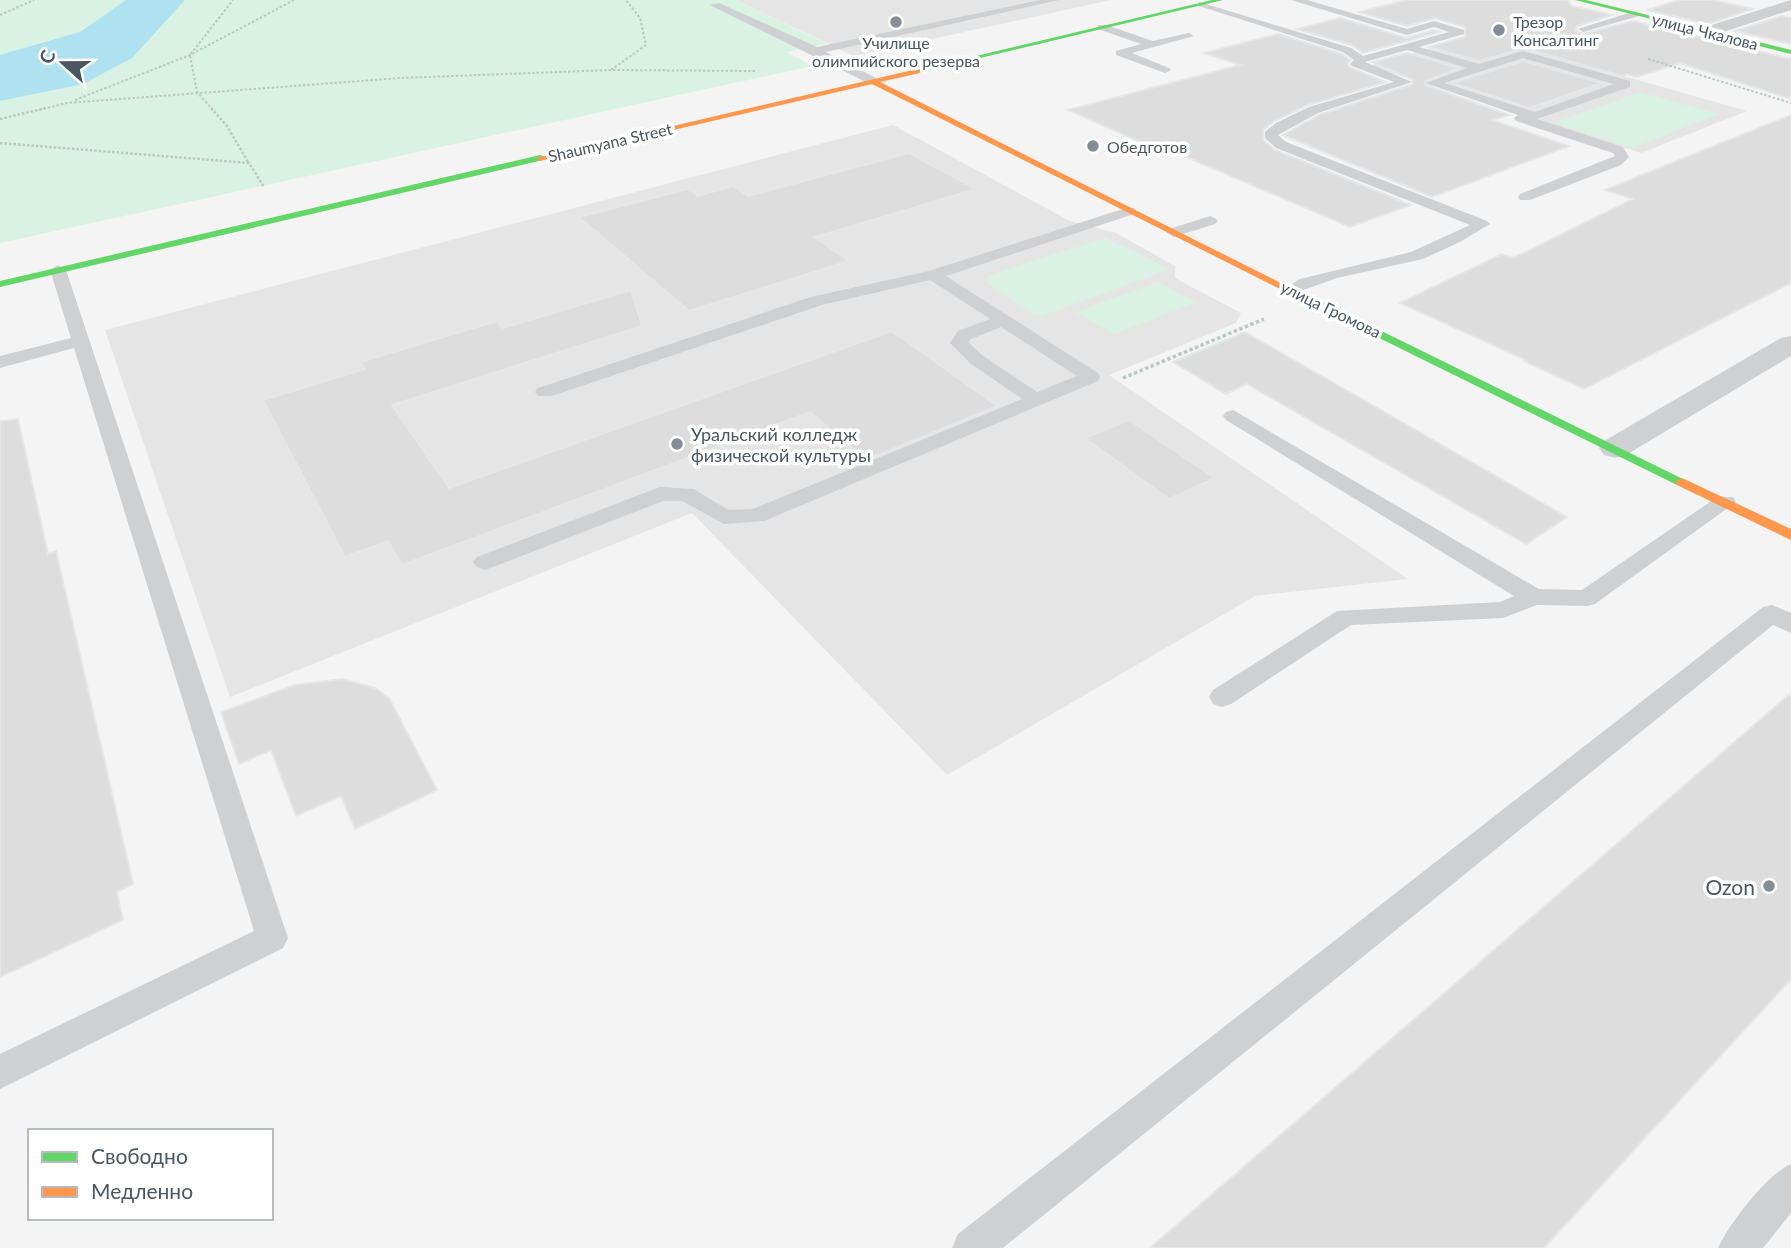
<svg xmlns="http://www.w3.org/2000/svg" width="1791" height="1248" viewBox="0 0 1791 1248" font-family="Lato,sans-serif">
  <rect width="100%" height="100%" fill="#f4f4f4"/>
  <path fill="#e6e5e6" d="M736,0H1111L854,56Z
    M1458,40L1518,46L1747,111L1641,153L1369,66Z
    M893,125L1070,221L1116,233L1175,266V278L1241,313L1236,323L1109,375L1408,579L1255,596L947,775L692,513L230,697L105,330Z"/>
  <path fill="#d9f2e3" d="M0,0H736L827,44L787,52L812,66L0,243Z
    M1640,92L1718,114L1633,148L1554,123Z
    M1106,238L1167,268V270L1042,316L1034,315L985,281L989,275Z
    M1158,282L1197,302L1114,334L1076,312Z"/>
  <path fill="#aee2f0" d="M126,0H185L132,58L83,84L0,101V55L80,32Z"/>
  <path fill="#ddddde" stroke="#e5e6e7" stroke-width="2" d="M1407,0H1567L1572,6L1612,15L1577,26L1575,30L1582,34L1633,21L1791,59V99L1680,63L1637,77L1627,74L1622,76L1524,48L1479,61L1429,47L1465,37V27L1435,18L1407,26L1359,12Z
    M1679,0H1712L1753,9L1707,24L1648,10Z
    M1782,16L1791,18V44L1735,31Z
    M1340,18L1406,38L1434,30L1440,32L1363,53L1352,45L1297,29Z
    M1278,34L1342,54L1350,60L1347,64L1351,68L1386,82L1308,105L1274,121L1263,130V140L1275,150L1411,205L1350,227L1161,146L1154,148L1068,110L1240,65L1204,53Z
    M1407,53L1459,68L1425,81V85L1509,115L1492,120L1569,146L1432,197L1283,135L1319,115L1413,84V80L1373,62Z
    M1523,61L1601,83L1530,108L1453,83Z
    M1791,115V283L1584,389L1524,361L1526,360L1400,303L1502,254L1513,258L1633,199L1605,190Z
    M909,153L976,189L815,237L849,261L689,311L579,217L688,189L698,196L733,186L748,196Z
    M631,290L642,326L392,405L449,488L892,331L997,406L866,460L810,412L402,565L388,541L345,557L263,400L365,369L360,362L497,321L503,328Z
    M1245,332L1567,517L1526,544L1247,384L1226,394L1173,362Z
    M18,419L48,554L56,551L133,884L117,892L123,920L0,977V421Z
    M1129,420L1215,478L1169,499L1085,438Z
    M342,679L375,688L389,698L437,790L355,829L341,796L296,816L271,750L239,764L221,712L295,685Z
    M1791,693V979L1544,1248H1150Z"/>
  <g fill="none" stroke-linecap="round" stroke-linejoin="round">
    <path stroke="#bcc7c4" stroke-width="2" stroke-dasharray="2.5 2" stroke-linecap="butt" d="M0,15L34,0
      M1648,59L1791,103
      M611,70L646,45L640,18L626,0
      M75,100L190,55L294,0
      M39,110L67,103L400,78L611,70L756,71
      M213,110L197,92L190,55L233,0"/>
    <path stroke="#bcc7c4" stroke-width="2.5" stroke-dasharray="2.5 2" stroke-linecap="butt" d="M211,108L227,126L248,162
      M0,119L46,108
      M0,143L249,163L264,187"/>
    <path stroke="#bcc7c4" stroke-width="3.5" stroke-dasharray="3.5 2.5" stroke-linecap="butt" d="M1123,378L1264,319"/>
    <path fill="#ced0d2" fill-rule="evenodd" d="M1040,0H1059L826,52L876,78L878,81L872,85L710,5L719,3L817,47Z
      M1291,0H1307L1407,29L1434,21L1464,30V34L1419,47L1479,64L1523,51L1630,81V87L1537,119L1623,147L1629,157L1621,165L1530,200H1520L1518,197L1520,194L1615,156L1613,153L1516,121L1514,118L1518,115L1426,83L1467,68L1407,50L1365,62L1412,82L1318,113L1278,135L1286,142L1487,221L1490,224L1460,242L1423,259L1337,278L1292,294L1286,293L1284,289L1300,279L1411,252L1470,225L1276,148L1265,138V132L1276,123L1309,107L1394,82L1352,66L1350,64L1354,60L1343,52L1199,6V2L1351,48L1363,56L1449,32L1434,27L1407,35ZM1523,58L1614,84L1535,112L1444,83Z
      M1635,11L1640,14L1639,16L1583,32L1578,29Z
      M1098,25H1106L1153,41L1189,33L1194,36L1132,53L1169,68L1171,70L1165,73L1116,55V51L1141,44L1098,29Z
      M1129,207L1134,208L1136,211L1134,214L946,276L1098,373L1100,377L1098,381L764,521L724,524L682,501H663L493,567L485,570L477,567L473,562L477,557L660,487L694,489L728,510L753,509L1022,399L970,363L950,343L958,331L990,319L930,280L822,305L552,396H538L535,392L538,388L811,297L929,271ZM1001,327L1077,376L1037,392L982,355L968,342L971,339Z
      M1210,216L1215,218L1218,221L1215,224L1174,237L1166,232L1169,229Z
      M58,265L66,270L288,938L283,948L0,1089V1054L254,931L74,348L0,368V356L71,338L50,270Z
      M1233,410L1539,589L1582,590L1717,497H1733L1736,502L1595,604L1587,606L1537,605L1503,618L1351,625L1231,704L1222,707L1213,704L1209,697L1213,690L1337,611L1500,602L1514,596L1226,420L1223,416L1226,412Z
      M1772,605L1791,613V633L1773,625L1003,1248H952L958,1234L1763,607Z
      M1791,1164V1213L1763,1248H1718C1729,1224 1767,1174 1791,1164Z"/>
    <path fill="#ced0d2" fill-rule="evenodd" d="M1791,0V10L1708,37L1700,32L1702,28Z
      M1791,336V356L1626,455L1615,458L1604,455L1599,448L1604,441L1781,338Z"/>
    <path fill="#63d668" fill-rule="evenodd" d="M1212,0H1223L917,73L913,71Z
      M1575,0H1586L1791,50V54Z
      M540,155L543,156V160L0,287V281Z
      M1284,287H1292L1689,482L1682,486L1677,485L1284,291Z"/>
    <path fill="#ff974d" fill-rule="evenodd" d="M917,69L920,73L880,82L1293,289L1284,291L872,84L540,161L536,158Z
      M1682,478L1791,529V540L1677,485L1675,482Z"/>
  </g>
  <g fill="#868d94" stroke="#fff" stroke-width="2.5">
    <circle cx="896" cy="22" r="7"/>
    <circle cx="1499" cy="30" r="7"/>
    <circle cx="1093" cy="146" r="7"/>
    <circle cx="677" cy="444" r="7"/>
    <circle cx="1769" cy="886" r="7"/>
  </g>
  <g text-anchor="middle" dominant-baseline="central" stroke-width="7" stroke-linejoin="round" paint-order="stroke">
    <g font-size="16" fill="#4a5661" stroke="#fff" text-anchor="start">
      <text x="1513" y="21">Трезор<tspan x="1513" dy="18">Консалтинг</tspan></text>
      <text x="896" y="42" text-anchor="middle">Училище<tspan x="896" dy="18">олимпийского резерва</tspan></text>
      <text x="1107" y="146">Обедготов</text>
    </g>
    <g font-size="16" fill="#4a5661" stroke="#fff">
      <text transform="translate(1705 31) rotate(14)">улица Чкалова</text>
      <text transform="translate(610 142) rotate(-13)">Shaumyana Street</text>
      <text transform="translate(1331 309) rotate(26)">улица Громова</text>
    </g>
    <g font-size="18" fill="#4a5661" stroke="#fff" text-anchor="start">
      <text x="691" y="434">Уральский колледж<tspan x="691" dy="21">физической культуры</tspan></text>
    </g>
    <g font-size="21" fill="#4a5661" stroke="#fff" text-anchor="end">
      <text x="1755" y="886">Ozon</text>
    </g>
  </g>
  <rect x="28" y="1129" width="245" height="91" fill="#ffffff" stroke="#b7bbc0" stroke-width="2"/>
  <rect x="42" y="1152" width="35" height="10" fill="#63d668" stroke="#b7bbc0" stroke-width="2"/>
  <text x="91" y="1164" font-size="21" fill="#4a5661">Свободно</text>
  <rect x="42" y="1187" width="35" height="10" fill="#ff974d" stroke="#b7bbc0" stroke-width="2"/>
  <text x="91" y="1199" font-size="21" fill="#4a5661">Медленно</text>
  <g transform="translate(63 63) rotate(291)" stroke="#ffffff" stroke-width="5" paint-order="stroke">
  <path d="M0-5L12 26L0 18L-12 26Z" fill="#4a5661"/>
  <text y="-10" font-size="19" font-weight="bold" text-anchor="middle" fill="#4a5661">С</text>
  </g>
</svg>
